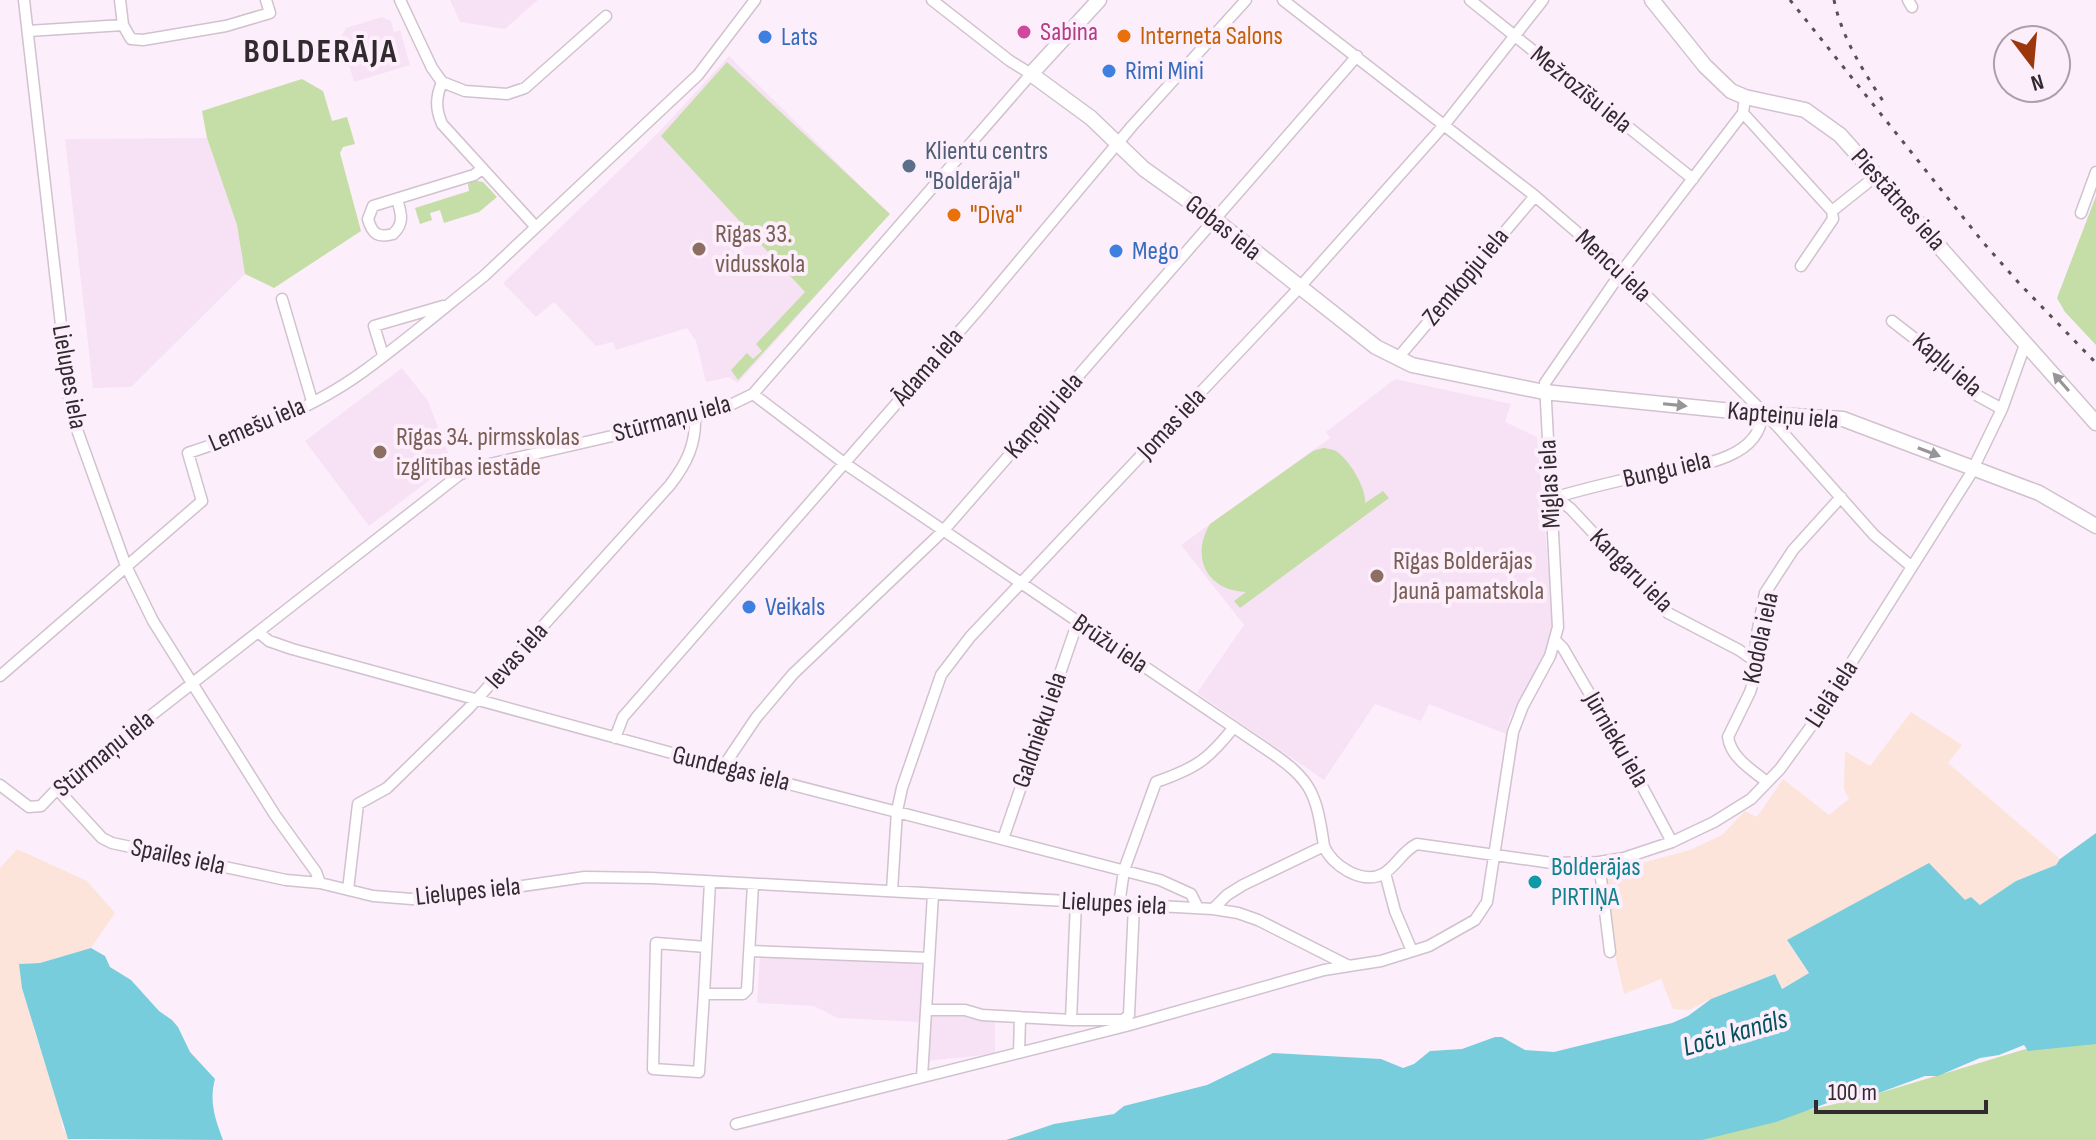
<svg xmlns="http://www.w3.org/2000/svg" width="2096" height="1140" viewBox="0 0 2096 1140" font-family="'Sofia Sans Condensed',sans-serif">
  <rect width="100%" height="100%" fill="#fdeefb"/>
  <path fill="#fce4da" d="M1911,712L1962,745L1948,763L2060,859L2056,865L2016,881L1980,905L1965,900L1787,941L1809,973L1781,989L1774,974L1711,999L1689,1010L1673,1009L1661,979L1624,994L1615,954L1604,873L1690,850L1722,835L1745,811L1757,817L1783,779L1829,815L1849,799L1844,789L1845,751L1870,766Z
    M17,849L87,881L115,913L91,948L40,963L20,964L34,1029L61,1115L62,1127L71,1140H0V868Z"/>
  <path fill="#f7e2f5" d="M450,0H538L505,29L460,22Z
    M382,17L391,21L394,32L400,30L410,65L354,82L341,37L346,28Z
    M729,56L889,214L738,383L729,377L706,382L696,341L687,328L616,350L613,342L596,346L554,302L536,317L503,283L660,131Z
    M207,138L237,225L245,274L131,387L93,388L65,139Z
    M402,368L428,401L452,463L369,526L305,441Z
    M1395,379L1511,404L1505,422L1537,437L1553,624L1549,647L1509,719L1506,734L1429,704L1421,721L1375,704L1324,780L1197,693L1244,625L1181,545L1330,438L1326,432Z
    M760,955L925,961L921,1022L838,1018L814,1006L757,1003Z
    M929,1013L967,1014L995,1020V1054L926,1061Z"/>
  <path fill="#c5dda6" d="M727,62L890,214L738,380L731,370L747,353L753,359L762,351L756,344L805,292L661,136Z
    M302,79L323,91L332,121L347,117L355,144L343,147L340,153L361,231L274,288L245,274L237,225L207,138L202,111Z
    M473,180L483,182L497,197L479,212L444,223L440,210L430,213L432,220L420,224L415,208L469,191L468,184Z
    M2096,196V345L2065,312L2057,298Z
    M1323,448C1326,448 1334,450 1336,451C1349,459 1367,489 1365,503L1383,491L1389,498L1240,608L1234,601L1246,592C1207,591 1190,557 1210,524L1313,451Z
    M2079,1033L2096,1034V1140H1675L1866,1097Z"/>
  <path fill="#78cddd" d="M2096,833V1044L2028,1051L2024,1045L1999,1055L1980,1058L1938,1076H1925L1876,1094L1849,1095L1776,1122L1702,1140H1006L1054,1124L1114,1114L1124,1106L1207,1085L1273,1053L1381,1059L1403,1068L1414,1064L1430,1051L1462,1049L1495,1037H1502L1525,1050L1554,1052L1672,1023L1688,1016L1711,999L1775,974L1782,989L1809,973L1787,940L1929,863L1965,900L1971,897L1980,905L2016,881L2056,865L2060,859Z
    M91,948L105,956L110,967L131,980L159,1011L172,1020L178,1027L190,1052L215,1079C209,1102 215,1118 223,1140L68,1139L22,988L19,964L40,963Z"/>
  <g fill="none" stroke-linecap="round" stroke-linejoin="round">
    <defs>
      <path id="street" d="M24,0L71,413L126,566L153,621L275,815L316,872L320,883L373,896L425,900L585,877L651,878L1213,909L1238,913L1258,920L1349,966L1381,961L1429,946L1475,920L1487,902L1513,732L1523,706L1550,656L1558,627L1545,383L1622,271L1743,113
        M400,0L432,68L442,82L465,91L507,94L525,88L606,16
        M1283,0L1535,196L1622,271L1778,427L1874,535L1912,567
        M1470,0L1693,179
        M1908,0L1912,7
        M123,25L131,39L143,40L226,26L270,13L266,0
        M28,31L123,25L120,0
        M442,82C436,97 435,108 442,124L535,226
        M1745,97L1743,113L1832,211L1833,219L1801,266
        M397,199C401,213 405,223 393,234C378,238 372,234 368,219L373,206L474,175L482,169
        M1832,211L1876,176
        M2081,213L2096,172
        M282,299L312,401
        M1892,321L1941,359L1971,392L2002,409
        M383,355L374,326L443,306
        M1397,359L1535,196
        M753,394L844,463L1266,749C1312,780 1316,792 1324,846L1243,885L1227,895L1213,909
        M1553,498C1583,489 1613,482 1644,475C1680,467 1760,465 1762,414
        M1551,499L1562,502L1571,509L1668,613L1739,650L1756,662
        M258,632L269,641L292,649L723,767L1160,880L1191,894L1198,908
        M1556,641L1563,648L1628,760L1672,842
        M0,676L202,501L188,453C248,433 312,409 364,371C405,341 444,308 484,276L698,75L755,0
        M615,738L623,717L978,310L1132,126L1246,0
        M723,767L756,718L793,674L944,530L1357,56
        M1767,782C1752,770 1731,758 1728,737L1750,692L1756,673V639L1765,593L1793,550L1841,497
        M0,785L29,807L41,806L57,789L459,475L477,467L695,417L720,410L753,394L1031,74L1010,61L932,0
        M57,789L102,838L112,843L286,880L320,883
        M1003,839L1078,621
        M1324,846C1331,865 1362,885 1383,874C1397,866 1402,851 1417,844L1552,863L1599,862L1624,858L1672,842L1714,822L1751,799L1780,769L1812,725L1970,475L2002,409L2026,342
        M1599,862L1610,952
        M1385,873L1395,911L1412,951
        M348,890L358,804L387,788L469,708L670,485C687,463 696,444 695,417
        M892,891L897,811L902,788L941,675L970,637L1299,288L1445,124L1543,0
        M1076,902L1071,1020H1123L1126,1026
        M1119,905L1124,870L1156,782C1196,768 1208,760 1234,727
        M706,947L656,943L653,1069L699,1072L704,994H743L747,990L753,884
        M750,951L929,958
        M704,994L710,882
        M926,1010H965L982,1015L1071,1020
        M1123,1020L1129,1015L1134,905
        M1019,1053L1020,1017
        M922,1077L933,894
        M736,1124L1126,1026L1324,970L1349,966"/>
      <path id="secondary" d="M1099,0L1031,74L1091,118L1144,169L1214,219L1376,347L1412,365L1544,392L1762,414L1843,419L2039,493L2096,526
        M1652,0L1705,66L1731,91L1745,97L1805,110L1840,135L2096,423"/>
    </defs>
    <use href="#street" stroke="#d0c2ce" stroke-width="13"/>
    <use href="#secondary" stroke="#d0c2ce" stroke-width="17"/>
    <use href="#street" stroke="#fff" stroke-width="10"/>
    <use href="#secondary" stroke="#fff" stroke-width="14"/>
    <path stroke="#585057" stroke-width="3" stroke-dasharray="4 8" stroke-linecap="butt" d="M1790,0L1982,241L2018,282L2096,363
      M1834,0C1842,38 1862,69 1883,101"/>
  </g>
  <defs><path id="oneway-solid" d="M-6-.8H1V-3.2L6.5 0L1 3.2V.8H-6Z" transform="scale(2)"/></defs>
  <g fill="#989598">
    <use href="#oneway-solid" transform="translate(2061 382) rotate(-131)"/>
    <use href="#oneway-solid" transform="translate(1675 405) rotate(6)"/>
    <use href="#oneway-solid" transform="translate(1929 452) rotate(21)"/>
  </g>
  <circle fill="#d1479c" stroke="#fdeefb" stroke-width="3" cx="1024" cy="32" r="8"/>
  <g fill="#e8710a" stroke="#fdeefb" stroke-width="3">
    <circle cx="1124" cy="36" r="8"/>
    <circle cx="954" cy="215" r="8"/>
  </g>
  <g fill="#3f7fe0" stroke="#fdeefb" stroke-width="3">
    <circle cx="765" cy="37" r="8"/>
    <circle cx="1109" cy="71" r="8"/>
    <circle cx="1116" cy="251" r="8"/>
    <circle cx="749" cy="607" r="8"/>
  </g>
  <circle fill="#5c6f8a" stroke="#fdeefb" stroke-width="3" cx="909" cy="166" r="8"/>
  <g fill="#8d6e63" stroke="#fdeefb" stroke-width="3">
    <circle cx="699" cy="249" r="8"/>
    <circle cx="380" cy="452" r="8"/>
    <circle cx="1377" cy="576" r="8"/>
  </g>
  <circle fill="#0f9aa8" stroke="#fdeefb" stroke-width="3" cx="1535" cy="882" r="8"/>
  <g text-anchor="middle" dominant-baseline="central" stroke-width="8" stroke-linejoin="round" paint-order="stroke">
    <g font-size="26" fill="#b23c85" stroke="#fdeefb" text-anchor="start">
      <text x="1040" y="32">Sabina</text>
    </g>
    <g font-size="26" fill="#c56008" stroke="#fdeefb" text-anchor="start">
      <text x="1140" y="36">Interneta Salons</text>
      <text x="970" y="215">"Diva"</text>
    </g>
    <g font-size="26" fill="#366cbe" stroke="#fdeefb" text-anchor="start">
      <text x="781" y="37">Lats</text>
      <text x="1125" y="71">Rimi Mini</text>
      <text x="1132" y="251">Mego</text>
      <text x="765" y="607">Veikals</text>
    </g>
    <g font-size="26" fill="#312b30" stroke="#fdeefb">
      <text transform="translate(1581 90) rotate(39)">Mežrozīšu iela</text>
      <text transform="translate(1898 200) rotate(48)">Piestātnes iela</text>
      <text transform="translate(1223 228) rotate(38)">Gobas iela</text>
      <text transform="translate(1613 266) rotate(43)">Mencu iela</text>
      <text transform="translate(1466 277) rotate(-50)">Zemkopju iela</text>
      <text transform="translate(1947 365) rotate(41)">Kapļu iela</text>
      <text transform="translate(928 367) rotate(-49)">Ādama iela</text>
      <text transform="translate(69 377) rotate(80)">Lielupes iela</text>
      <text transform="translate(1044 416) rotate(-49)">Kaņepju iela</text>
      <text transform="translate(1783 416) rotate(5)">Kapteiņu iela</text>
      <text transform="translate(672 419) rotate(-15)">Stūrmaņu iela</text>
      <text transform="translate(1172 424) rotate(-47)">Jomas iela</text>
      <text transform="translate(257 425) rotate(-23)">Lemešu iela</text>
      <text transform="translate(1667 470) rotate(-13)">Bungu iela</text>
      <text transform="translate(1550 484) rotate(-93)">Miglas iela</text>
      <text transform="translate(1631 571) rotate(45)">Kangaru iela</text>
      <text transform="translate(1761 638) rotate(-78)">Kodola iela</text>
      <text transform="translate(1110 644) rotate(34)">Brūžu iela</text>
      <text transform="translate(517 656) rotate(-48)">Ievas iela</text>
      <text transform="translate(1832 694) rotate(-57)">Lielā iela</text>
      <text transform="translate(1040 730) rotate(-71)">Galdnieku iela</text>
      <text transform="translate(1616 740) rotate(60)">Jūrnieku iela</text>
      <text transform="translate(104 754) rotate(-39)">Stūrmaņu iela</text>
      <text transform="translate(731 769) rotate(14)">Gundegas iela</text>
      <text transform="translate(178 857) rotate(12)">Spailes iela</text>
      <text transform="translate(468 892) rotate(-6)">Lielupes iela</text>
      <text transform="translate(1114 904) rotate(3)">Lielupes iela</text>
    </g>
    <g font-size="26" fill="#4e5e75" stroke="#fdeefb" text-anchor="start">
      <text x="925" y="151">Klientu centrs<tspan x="925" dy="30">"Bolderāja"</tspan></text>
    </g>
    <g font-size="26" fill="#785e54" stroke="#fdeefb" text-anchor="start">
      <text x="715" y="234">Rīgas 33.<tspan x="715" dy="30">vidusskola</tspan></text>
      <text x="396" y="437">Rīgas 34. pirmsskolas<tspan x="396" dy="30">izglītības iestāde</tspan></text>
      <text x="1393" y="561">Rīgas Bolderājas<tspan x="1393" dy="30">Jaunā pamatskola</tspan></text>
    </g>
    <g font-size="26" fill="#0d838f" stroke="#fdeefb" text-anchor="start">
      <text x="1551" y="867">Bolderājas<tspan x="1551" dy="30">PIRTIŅA</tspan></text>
    </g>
    <g font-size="28" font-style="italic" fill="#02535e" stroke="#fdeefb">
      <text transform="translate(1735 1033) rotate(-16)">Loču kanāls</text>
    </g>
    <g font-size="34" font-weight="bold" letter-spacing="2" fill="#312b30" stroke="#fdeefb">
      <text x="321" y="51">BOLDERĀJA</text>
    </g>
  </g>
  <g transform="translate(2032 64) rotate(164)"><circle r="38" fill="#fdeefb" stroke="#aba0aa" stroke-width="2"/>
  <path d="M0-6L14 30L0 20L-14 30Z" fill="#9c360c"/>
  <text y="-12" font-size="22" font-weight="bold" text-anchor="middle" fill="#312b30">N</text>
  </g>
  <path d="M1816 1100v12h170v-12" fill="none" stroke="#312b30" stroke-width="4"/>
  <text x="1828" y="1100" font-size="24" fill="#312b30" stroke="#fdeefb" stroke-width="6" paint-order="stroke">100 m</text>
</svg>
